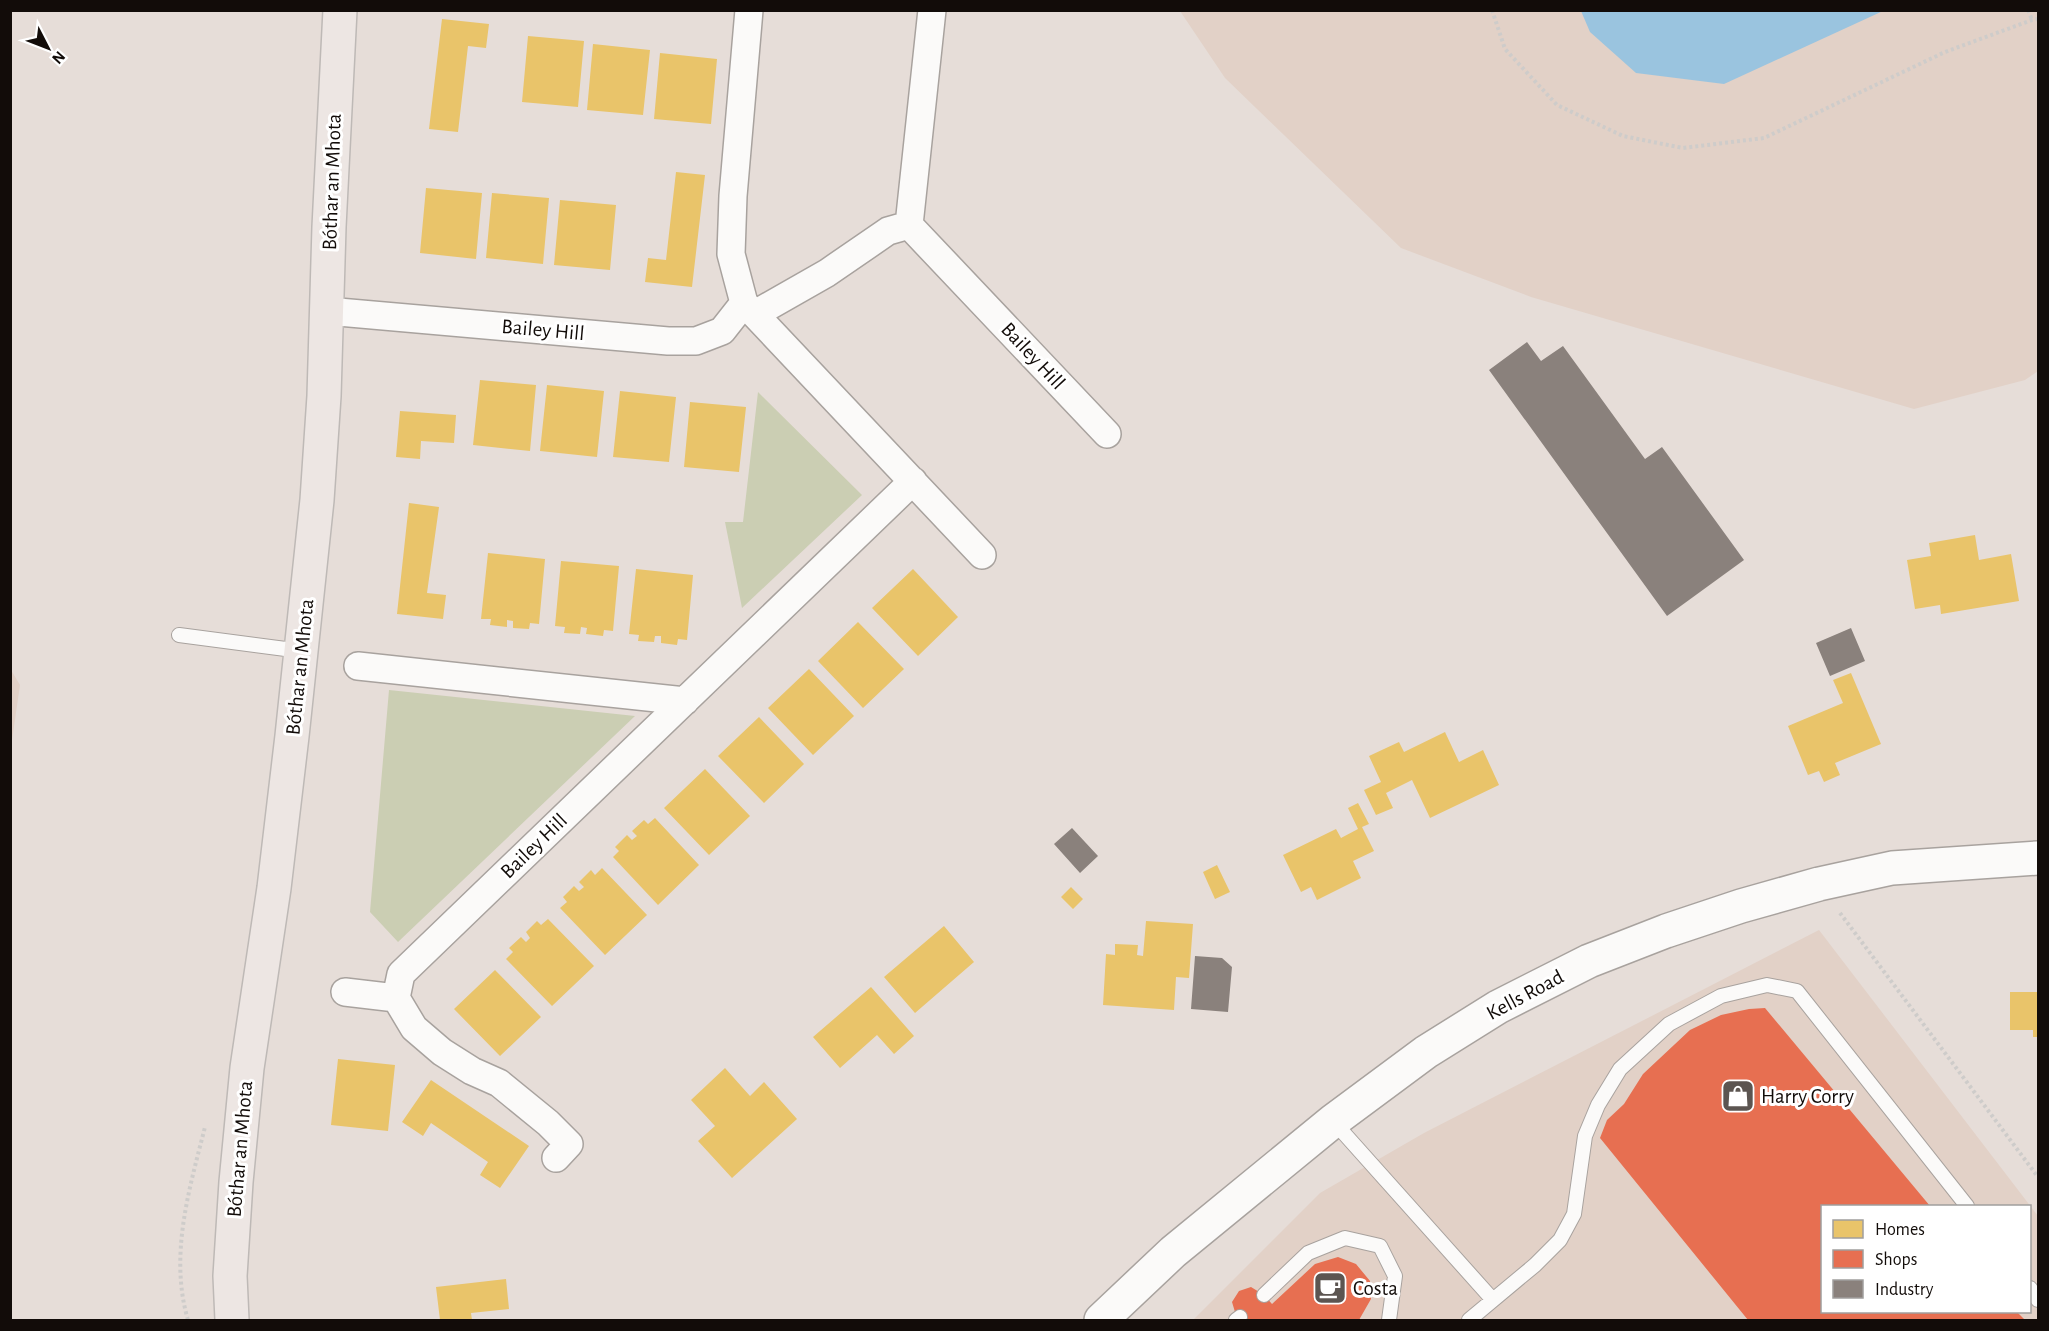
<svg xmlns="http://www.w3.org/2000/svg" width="2049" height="1331" viewBox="0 0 2049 1331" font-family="'Alegreya Sans',sans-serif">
  <rect width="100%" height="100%" fill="#e6ddd8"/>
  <path fill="#e2d1c7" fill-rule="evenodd" d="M1180,11H2038V371L2025,380L1914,409L1531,297L1401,248L1225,78Z
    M11,670L20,685L11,747Z
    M1819,930L2038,1216V1320H1193L1320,1193L1424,1133ZM1822,1206H2030V1312H1822Z"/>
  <path fill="#cbceb3" d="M758,392L862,495L742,608L725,522H743Z
    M389,690L635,716L398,942L370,912Z"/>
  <path fill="#9ac4df" d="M1581,11H1883L1724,84L1636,73L1590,32Z"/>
  <path fill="#e9c46a" d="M442,19L489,24L486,48L468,46L458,132L429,129Z
    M528,36L584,41L578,107L522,102Z
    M593,44L650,50L643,115L587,110Z
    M660,53L717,59L711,124L654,119Z
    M676,172L705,175L692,287L645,282L648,258L666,260Z
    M426,188L482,193L476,259L420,253Z
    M492,193L549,198L543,264L486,258Z
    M560,200L616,205L610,270L554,265Z
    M480,380L536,385L530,451L473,445Z
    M547,385L604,391L597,457L540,451Z
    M620,391L676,397L669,462L613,457Z
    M690,402L746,407L739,472L684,467Z
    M400,411L456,415L454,443L421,441L420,459L396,457Z
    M409,503L439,507L427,593L446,595L443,619L397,614Z
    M1975,535L1979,560L2011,554L2019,601L1941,614L1940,605L1915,609L1907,560L1931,556L1929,543Z
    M488,553L545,559L539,624L530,623L529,629L513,628V621L507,620V627L490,625L491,619H481Z
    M561,561L619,566L613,631L604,630L603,636L586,634L587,628L581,627L580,634L564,633L565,627L555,626Z
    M636,569L693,575L687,640L678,639L677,645L661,643V636H655L654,642L638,641L639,635L629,634Z
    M913,569L958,617L918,656L872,608Z
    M858,622L904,669L863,708L818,661Z
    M809,669L854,716L813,755L768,708Z
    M1851,673L1881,744L1835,763L1840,775L1824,782L1819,771L1808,775L1788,726L1843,703L1833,680Z
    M759,717L804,764L764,803L718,756Z
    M1445,732L1459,762L1483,750L1499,785L1430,818L1412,780L1386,793L1393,808L1376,815L1364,790L1381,782L1369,756L1399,742L1404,752Z
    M705,769L750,816L709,855L664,808Z
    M1358,803L1369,824L1362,827L1374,851L1353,861L1361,878L1317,900L1311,887L1301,892L1283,855L1336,829L1341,838L1358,829L1348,808Z
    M655,818L699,865L658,905L613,857L619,851L615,847L627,835L632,840L637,836L632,831L644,820L648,824Z
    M1217,865L1230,892L1215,899L1203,872Z
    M602,868L647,915L605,955L560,908L567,902L563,897L574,886L579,891L584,887L579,882L591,870L595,875Z
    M1071,887L1083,899L1073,909L1061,897Z
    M548,919L594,966L552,1006L506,959L513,952L509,948L521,937L526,942L530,938L526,932L537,921L541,925Z
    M1146,921L1193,924L1189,978L1176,977L1174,1010L1103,1005L1106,954L1115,955V944L1138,945L1137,955L1143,956Z
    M944,926L974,962L915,1013L884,977Z
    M495,970L541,1017L500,1056L454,1009Z
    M871,987L914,1036L894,1054L877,1035L840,1068L813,1037Z
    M2010,992H2038V1037H2033V1030H2010Z
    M338,1059L395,1065L388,1131L331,1125Z
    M725,1068L750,1096L764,1082L797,1119L732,1178L698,1141L715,1126L691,1100Z
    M431,1080L529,1146L500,1188L480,1175L488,1162L431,1123L423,1136L402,1122Z
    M506,1279L509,1309L471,1313L472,1320H440L436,1287Z"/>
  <path fill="#e76f51" d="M1765,1008L1930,1206H1822V1312H2017L2025,1320H1748L1600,1138L1607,1120L1624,1104L1643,1074L1690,1030L1721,1015L1749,1009Z
    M1338,1257L1356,1264L1370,1281L1371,1299L1359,1320H1243L1235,1312L1232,1302L1239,1291L1251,1287L1264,1295L1272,1304L1315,1264Z"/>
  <path fill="#8a817c" d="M1527,342L1541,361L1563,346L1645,459L1662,447L1744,560L1667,616L1489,370Z
    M1851,628L1865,661L1830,676L1816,643Z
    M1072,828L1098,856L1080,873L1054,844Z
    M1195,956L1222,958L1232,967L1228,1012L1191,1009Z"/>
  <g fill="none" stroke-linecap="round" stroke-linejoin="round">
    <defs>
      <path id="service" d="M179,635L301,651
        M1333,1121L1493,1300
        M2030,1288L2038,1300
        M1264,1295L1308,1253L1345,1238L1380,1246L1395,1276L1389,1320
        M1236,1320L1240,1317
        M1469,1320L1535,1265L1560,1240L1574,1214L1585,1136L1598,1105L1620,1069L1669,1024L1721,996L1767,985L1797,991L1967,1206"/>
      <path id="minor" d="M909,225L932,10
        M744,303L731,254L733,196L749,10
        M327,311L668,341H696L722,331L744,303L982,555
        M755,314L827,273L888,231L909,225L1107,434
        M358,666L685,701
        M345,992L396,998
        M556,1158L569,1144L548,1123L499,1083L472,1071L442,1052L414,1028L396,998L401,974L913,481"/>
      <path id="secondary" d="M1101,1320L1173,1252L1333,1121L1426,1052L1498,1007L1589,961L1666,931L1741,906L1819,884L1892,868L2038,858"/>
      <path id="primary" d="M232,1320L230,1276L236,1182L247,1068L274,888L292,736L317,500L324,396L329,227L340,10"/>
    </defs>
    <use href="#service" stroke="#a8a29e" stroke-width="16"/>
    <use href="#minor" stroke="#a8a29e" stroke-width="30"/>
    <use href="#secondary" stroke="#a8a29e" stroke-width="36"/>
    <use href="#primary" stroke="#beb9b6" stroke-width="36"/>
    <path stroke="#ceccca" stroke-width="4" stroke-dasharray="3 3" stroke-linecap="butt" d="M1492,10L1505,49L1557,105L1623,136L1683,148L1764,138L1945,52L2032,20L2038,19
      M2028,10L2032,20
      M1840,913L2038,1177
      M188,1320C169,1256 189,1190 205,1127"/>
    <use href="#service" stroke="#fbfaf9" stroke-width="14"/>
    <use href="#minor" stroke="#fbfaf9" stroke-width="27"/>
    <use href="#secondary" stroke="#fbfaf9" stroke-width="33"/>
    <use href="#primary" stroke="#ede6e3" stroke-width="33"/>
  </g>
  <defs>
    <symbol id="shop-square" viewBox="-11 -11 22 22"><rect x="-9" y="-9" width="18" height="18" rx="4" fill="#5c5551" stroke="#fff"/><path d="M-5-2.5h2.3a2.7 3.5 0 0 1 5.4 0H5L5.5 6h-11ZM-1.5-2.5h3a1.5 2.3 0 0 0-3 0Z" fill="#fff"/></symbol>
    <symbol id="cafe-square" viewBox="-11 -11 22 22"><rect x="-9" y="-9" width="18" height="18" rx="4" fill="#5c5551" stroke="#fff"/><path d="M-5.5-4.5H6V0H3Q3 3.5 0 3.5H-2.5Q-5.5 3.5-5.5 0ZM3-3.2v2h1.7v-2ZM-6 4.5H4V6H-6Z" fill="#fff"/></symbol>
  </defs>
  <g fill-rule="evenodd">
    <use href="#shop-square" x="1719" y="1077" width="38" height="38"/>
    <use href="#cafe-square" x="1311" y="1269" width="38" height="38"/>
  </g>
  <g text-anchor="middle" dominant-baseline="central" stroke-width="6" stroke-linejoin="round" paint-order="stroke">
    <g font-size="21" fill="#120c09" stroke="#fff">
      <text transform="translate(332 182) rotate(-88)">Bóthar an Mhota</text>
      <text transform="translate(543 330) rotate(5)">Bailey Hill</text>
      <text transform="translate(1033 356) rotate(47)">Bailey Hill</text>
      <text transform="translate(300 667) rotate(-84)">Bóthar an Mhota</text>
      <text transform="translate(534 846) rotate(-44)">Bailey Hill</text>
      <text transform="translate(1525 995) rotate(-28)">Kells Road</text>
      <text transform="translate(240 1149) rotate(-85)">Bóthar an Mhota</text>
    </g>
    <g font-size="21" fill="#120c09" stroke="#fff" text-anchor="start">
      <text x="1761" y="1096">Harry Corry</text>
      <text x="1353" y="1288">Costa</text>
    </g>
  </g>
  <rect width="2049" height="1331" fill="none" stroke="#120c09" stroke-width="24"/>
  <rect x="1821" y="1205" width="210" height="108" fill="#ffffff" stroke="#a09e9d" stroke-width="1.5"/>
  <rect x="1833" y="1220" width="30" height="18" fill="#e9c46a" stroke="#a09e9d" stroke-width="1.5"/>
  <text x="1875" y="1235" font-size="18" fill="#120c09">Homes</text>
  <rect x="1833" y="1250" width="30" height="18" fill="#e76f51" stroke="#a09e9d" stroke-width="1.5"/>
  <text x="1875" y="1265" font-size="18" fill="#120c09">Shops</text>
  <rect x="1833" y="1280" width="30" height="18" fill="#8a817c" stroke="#a09e9d" stroke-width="1.5"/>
  <text x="1875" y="1295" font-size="18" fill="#120c09">Industry</text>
  <g transform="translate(48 48) rotate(132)" stroke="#ffffff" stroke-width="4.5" paint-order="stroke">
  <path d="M0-4.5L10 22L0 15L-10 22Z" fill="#120c09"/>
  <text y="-9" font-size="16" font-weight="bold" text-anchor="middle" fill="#120c09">N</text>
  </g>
</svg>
